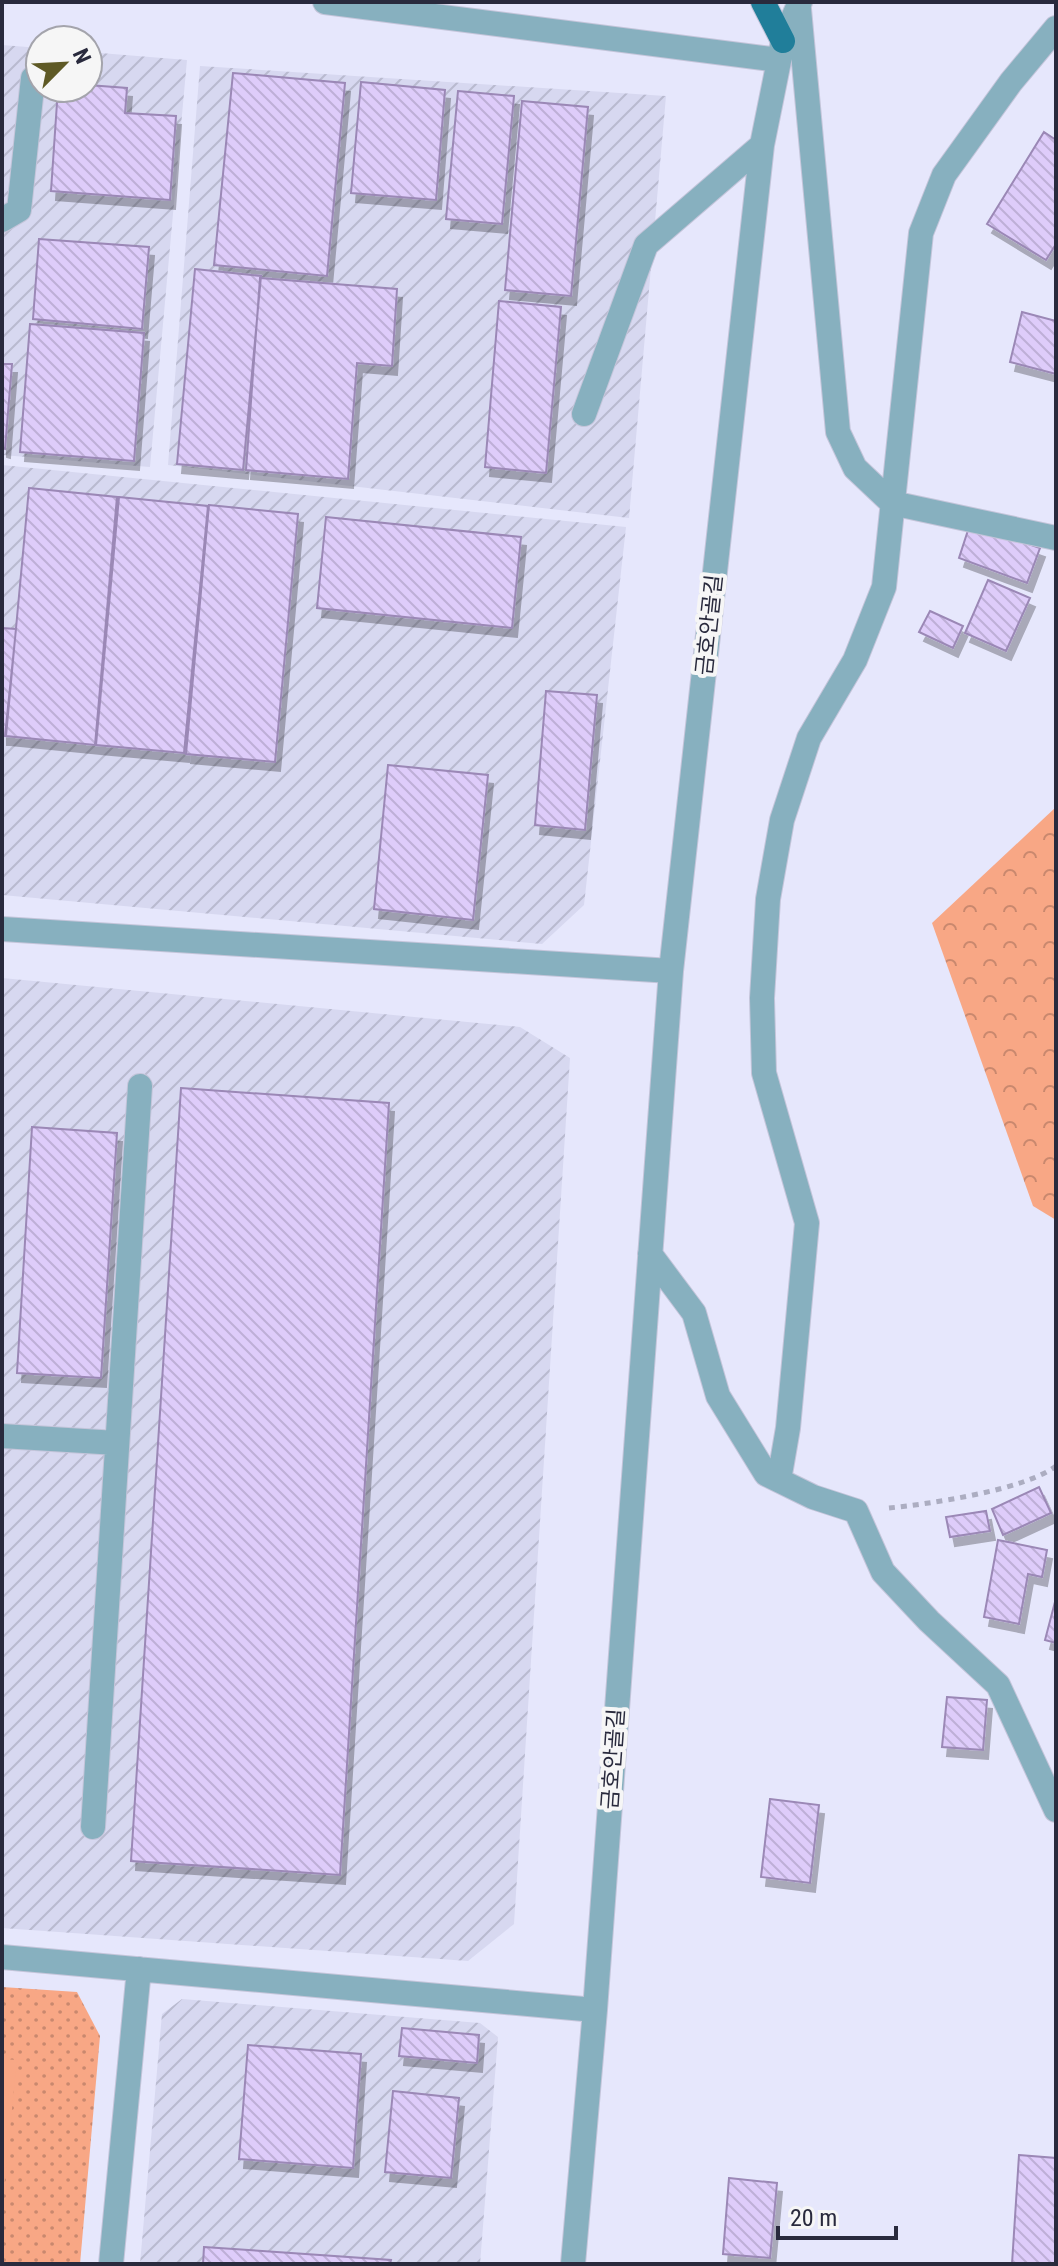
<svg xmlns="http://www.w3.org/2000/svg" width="1058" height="2266" viewBox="0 0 1058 2266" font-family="'Roboto Condensed','Noto Sans KR',sans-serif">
  <defs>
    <pattern id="industrial-furrows" width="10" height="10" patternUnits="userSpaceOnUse" patternTransform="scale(2)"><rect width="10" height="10" fill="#d7d8f0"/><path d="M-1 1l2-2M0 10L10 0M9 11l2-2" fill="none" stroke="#b9bacf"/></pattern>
    <pattern id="forest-crowns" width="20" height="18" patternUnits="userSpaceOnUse" patternTransform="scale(2)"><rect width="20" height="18" fill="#f8a785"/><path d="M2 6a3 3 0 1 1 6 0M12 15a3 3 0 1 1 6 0" fill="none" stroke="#c9886e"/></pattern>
    <pattern id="park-dots" width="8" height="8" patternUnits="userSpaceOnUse" patternTransform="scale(2)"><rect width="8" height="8" fill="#f8a785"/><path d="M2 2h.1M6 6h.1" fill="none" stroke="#c9886e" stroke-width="1.8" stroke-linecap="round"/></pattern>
    <pattern id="building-back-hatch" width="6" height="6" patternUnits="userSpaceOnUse" patternTransform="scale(2)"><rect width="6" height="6" fill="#deccfa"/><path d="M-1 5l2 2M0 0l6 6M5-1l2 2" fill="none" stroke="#beafd7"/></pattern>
    <filter id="shadow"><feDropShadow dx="5" dy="9" stdDeviation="0" flood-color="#0004"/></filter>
  </defs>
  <rect width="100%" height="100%" fill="#e6e7fc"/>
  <path fill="url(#industrial-furrows)" d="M2,45L40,48V88H88V52L187,60L150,467L2,455Z
    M200,66L666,96L629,518L168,465Z
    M2,465L626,527L584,905L542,944L2,895Z
    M2,978L520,1027L570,1058L514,1924L468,1961L2,1928Z
    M182,1999L480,2023L498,2037L480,2264H140L162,2014Z"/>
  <path fill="url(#forest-crowns)" d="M1056,807V1220L1033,1206L932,923Z"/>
  <path fill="url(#park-dots)" d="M2,1987L77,1992L100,2036L80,2264H2Z"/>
  <path fill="#f8a785" d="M2,2059L17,2060L2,2207Z"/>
  <path fill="url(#building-back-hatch)" stroke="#9b88b6" stroke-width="2" filter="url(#shadow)" d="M233,73L345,83L327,276L214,265Z
    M361,82L445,90L436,200L351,193Z
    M88,85L127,88L125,113L176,116L170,200L51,191L58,88Z
    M458,91L514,96L502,224L446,219Z
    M522,101L588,107L571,296L505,290Z
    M1044,132L1056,140V244L1046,260L987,224Z
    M39,239L149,247L142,329L33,319Z
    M195,269L261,276L243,470L177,464Z
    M260,278L397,289L392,366L357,363L348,479L246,470Z
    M499,301L561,307L546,473L485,467Z
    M1022,312L1056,321V374L1010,362Z
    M30,324L144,333L134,461L20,452Z
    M2,364H12L5,449L2,448Z
    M29,488L117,497L95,745L6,736Z
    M119,497L208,506L184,753L96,745Z
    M209,505L298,514L275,762L186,754Z
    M326,517L521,537L512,628L317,608Z
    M970,524L1040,548L1027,583L959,558Z
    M988,580L1030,598L1006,651L965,633Z
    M930,611L963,626L953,648L919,632Z
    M2,628L16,629L5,736H2Z
    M546,691L597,695L585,830L535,825Z
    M388,765L488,775L473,920L374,909Z
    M181,1088L389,1103L340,1875L131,1861Z
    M32,1127L117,1133L101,1378L17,1373Z
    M1039,1487L1051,1513L1003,1535L992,1509Z
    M986,1511L990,1531L950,1537L946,1517Z
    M998,1540L1047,1550L1042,1577L1028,1574L1019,1624L984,1617Z
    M1056,1598V1643L1045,1640Z
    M947,1697L987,1700L983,1750L942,1747Z
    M770,1799L819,1805L810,1883L761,1877Z
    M402,2028L479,2035L477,2063L399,2056Z
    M248,2045L361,2054L353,2168L239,2159Z
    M393,2091L459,2098L451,2178L385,2172Z
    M1019,2155L1056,2158V2264H1012Z
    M729,2178L777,2183L770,2258L723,2254Z
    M204,2247L391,2260L390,2264H203Z"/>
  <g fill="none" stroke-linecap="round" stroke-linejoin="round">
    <defs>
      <path id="minor" d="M325,2L779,60
        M799,9L838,432L855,468L892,503L1056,538
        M2,220L19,210L33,78
        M584,414L646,245L762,145
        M2,929L671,971
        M650,1254L694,1313L718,1396L766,1474L813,1497L856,1511L883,1572L929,1621L998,1685L1056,1810
        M2,1436L117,1443
        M779,1480L788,1428L807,1223L764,1073L762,998L768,899L782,820L809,738L855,660L884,587L921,233L944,175L1011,82L1056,28
        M93,1827L140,1086
        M2,1957L595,2010
        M111,2264L139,1969
        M573,2264L595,2010L671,971L762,145L783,41L800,2"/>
      <path id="major" d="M763,2L783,41"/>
    </defs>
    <use href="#minor" stroke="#c4c5da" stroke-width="26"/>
    <use href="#major" stroke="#c4c5da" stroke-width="26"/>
    <path stroke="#acadc1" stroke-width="5" stroke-dasharray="6 6" stroke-linecap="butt" d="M889,1508C929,1504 1025,1490 1056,1466"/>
    <use href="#minor" stroke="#87b0bf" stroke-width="24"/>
    <use href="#major" stroke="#207e9a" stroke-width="24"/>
  </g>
  <g text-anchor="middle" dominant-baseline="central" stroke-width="8" stroke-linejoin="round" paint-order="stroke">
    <g font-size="22" fill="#292a3d" stroke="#f6f6f6">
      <text transform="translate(709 625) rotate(-84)">금호안골길</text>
      <text transform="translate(613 1759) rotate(-86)">금호안골길</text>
    </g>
  </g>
  <rect width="1058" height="2266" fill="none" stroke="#292a3d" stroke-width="8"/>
  <g transform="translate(64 64) rotate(66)"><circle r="38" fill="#f6f6f6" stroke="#a4a4ac" stroke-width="2"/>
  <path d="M0-6L14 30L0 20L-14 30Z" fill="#5e5925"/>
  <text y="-12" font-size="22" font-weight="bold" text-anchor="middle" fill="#292a3d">N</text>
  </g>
  <path d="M778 2226v12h118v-12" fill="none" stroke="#292a3d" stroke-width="4"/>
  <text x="790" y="2226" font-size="24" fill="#292a3d" stroke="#f6f6f6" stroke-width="6" paint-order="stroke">20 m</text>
</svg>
